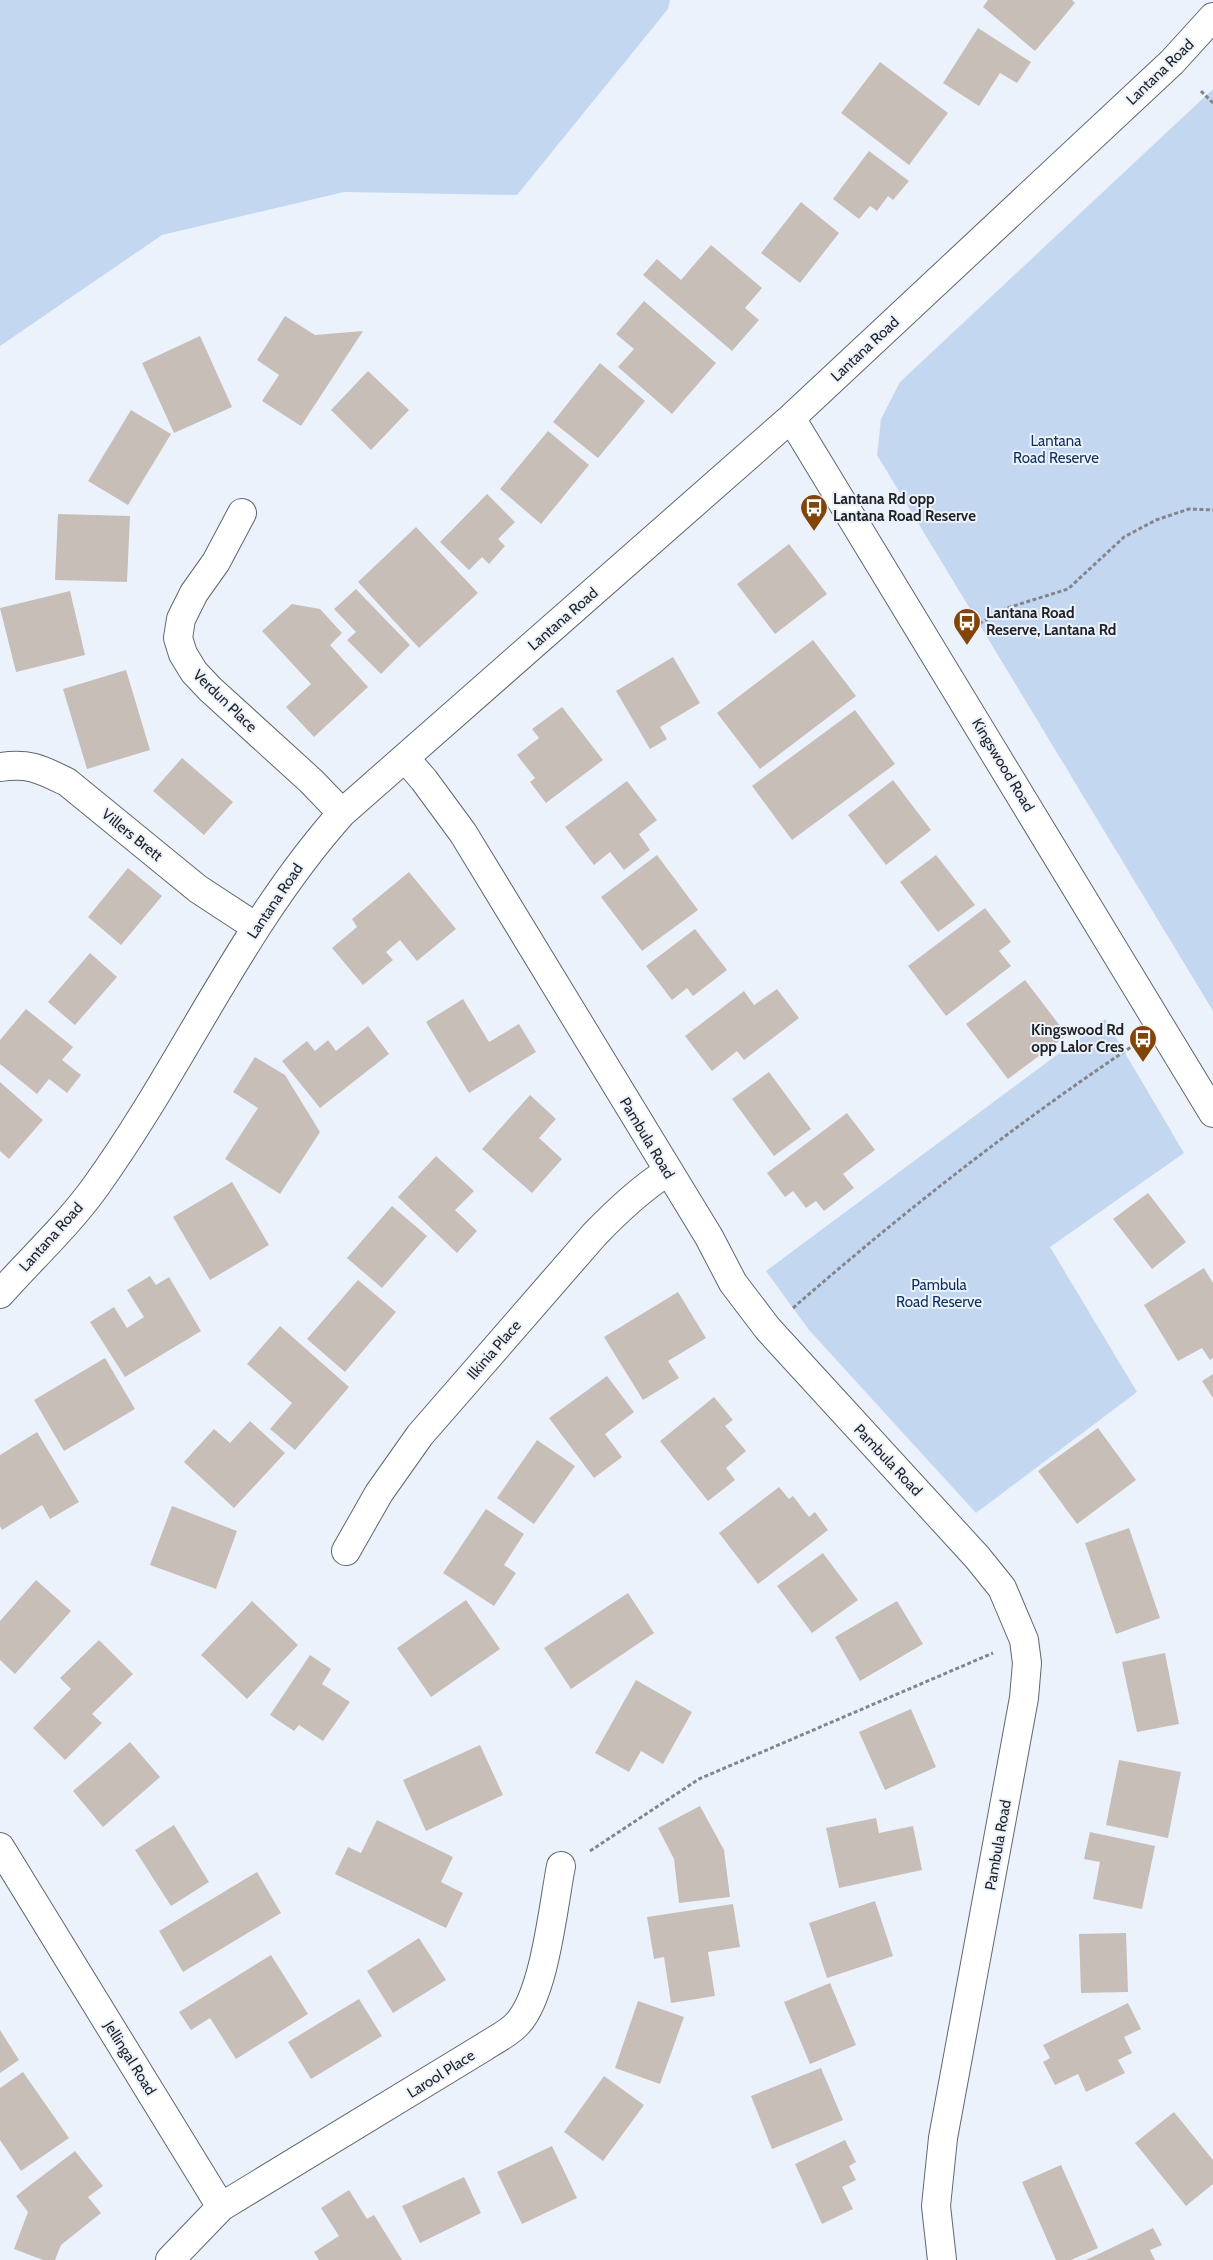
<svg xmlns="http://www.w3.org/2000/svg" width="1213" height="2260" viewBox="0 0 1213 2260" font-family="Cabin,sans-serif">
  <rect width="100%" height="100%" fill="#ecf2fb"/>
  <path fill="#c4d7f1" d="M0,0H670L668,9L517,195L344,192L162,235L0,346Z
    M1213,89V1011L877,455L881,419L900,382Z
    M1105,1019L1184,1153L1050,1247L1137,1392L976,1513L809,1330L766,1271Z"/>
  <path fill="#c8beb8" d="M988,0H1072L1075,3L1035,51L983,7Z
    M978,28L1031,62L1017,83L1000,73L979,106L943,83Z
    M880,62L948,113L909,165L841,113Z
    M869,151L909,181L893,200L888,196L877,211L870,206L859,219L833,199Z
    M801,202L839,233L800,283L761,253Z
    M711,245L762,288L745,308L759,320L732,351L643,275L657,259L681,280Z
    M644,301L716,363L672,414L618,367L634,349L616,334Z
    M285,316L315,335L363,331L301,426L262,401L279,375L257,360Z
    M200,336L232,407L174,433L142,363Z
    M600,363L645,401L598,458L553,422Z
    M368,371L409,410L371,450L331,410Z
    M131,410L171,434L128,505L88,481Z
    M548,431L589,465L541,524L500,489Z
    M487,494L515,522L498,539L505,546L489,564L482,557L469,570L440,542Z
    M58,514L130,516L127,582L55,580Z
    M416,527L478,593L419,648L358,582Z
    M789,544L827,594L775,634L737,584Z
    M356,589L410,645L381,674L347,640L356,632L334,609Z
    M70,591L85,655L16,672L0,608Z
    M292,604L320,609L342,633L330,645L368,687L314,737L286,707L311,684L262,631Z
    M813,640L856,696L760,769L717,713Z
    M673,657L700,703L660,727L667,739L650,749L616,691Z
    M126,670L150,750L87,769L63,689Z
    M562,707L603,760L546,803L530,782L535,778L517,755L539,738L532,729Z
    M855,710L895,764L792,840L752,786Z
    M182,758L233,802L204,835L153,791Z
    M893,780L931,830L886,865L848,815Z
    M627,781L657,820L639,834L650,850L624,870L610,852L594,865L565,827Z
    M657,855L698,910L642,951L601,897Z
    M936,855L975,905L938,932L900,882Z
    M128,868L162,896L121,945L88,917Z
    M409,872L456,929L417,961L400,940L386,952L393,960L363,985L332,948L357,927L352,919Z
    M985,908L1011,942L999,951L1011,966L946,1016L908,966Z
    M695,929L727,970L693,996L687,988L672,1000L646,966Z
    M90,953L117,977L75,1025L48,1002Z
    M1025,980L1067,1035L1008,1079L966,1024Z
    M777,989L799,1018L744,1060L737,1051L712,1071L685,1036L744,991L754,1005Z
    M463,999L489,1042L519,1024L536,1052L469,1093L426,1022Z
    M26,1009L73,1047L62,1060L81,1075L67,1093L49,1079L37,1094L0,1064V1040Z
    M368,1026L389,1054L320,1108L282,1061L307,1041L315,1051L328,1040L336,1051Z
    M255,1057L285,1075L320,1132L280,1194L225,1159L258,1108L233,1092Z
    M769,1072L811,1129L774,1156L732,1099Z
    M0,1082L43,1120L9,1159L0,1151Z
    M530,1095L556,1119L539,1138L562,1159L532,1193L482,1149Z
    M847,1113L875,1150L843,1174L854,1188L824,1211L816,1201L806,1208L793,1191L785,1197L767,1173Z
    M436,1156L474,1191L455,1210L477,1231L457,1253L398,1197Z
    M232,1182L269,1245L210,1280L173,1217Z
    M1148,1193L1186,1242L1152,1269L1113,1219Z
    M392,1206L427,1236L382,1288L347,1258Z
    M1204,1268L1213,1283V1358L1210,1360L1202,1348L1178,1361L1144,1305Z
    M150,1276L156,1285L169,1277L201,1331L125,1377L90,1322L114,1307L127,1328L144,1317L127,1290Z
    M358,1280L396,1312L345,1372L307,1339Z
    M678,1292L706,1338L668,1361L679,1378L643,1400L604,1337Z
    M280,1326L349,1387L295,1450L270,1429L292,1403L247,1364Z
    M105,1358L135,1409L64,1451L34,1400Z
    M1213,1374V1398L1202,1381Z
    M607,1376L634,1412L605,1434L622,1457L594,1478L549,1418Z
    M714,1397L733,1420L725,1426L746,1451L726,1468L735,1480L708,1501L660,1441Z
    M250,1421L285,1453L234,1508L184,1462L214,1429L230,1443Z
    M1098,1428L1136,1480L1077,1524L1038,1471Z
    M37,1432L79,1502L50,1519L42,1505L2,1530L0,1526V1455Z
    M537,1440L575,1466L534,1524L497,1498Z
    M779,1487L789,1499L793,1496L809,1517L815,1512L828,1530L758,1584L719,1533Z
    M172,1506L237,1531L216,1589L150,1565Z
    M486,1509L524,1534L504,1565L516,1573L494,1606L443,1573Z
    M1129,1528L1160,1618L1116,1634L1085,1543Z
    M823,1553L858,1600L812,1633L777,1586Z
    M36,1580L71,1611L15,1674L0,1660V1621Z
    M628,1593L654,1633L571,1689L544,1648Z
    M466,1600L500,1649L431,1697L397,1648Z
    M252,1601L298,1645L247,1699L201,1655Z
    M897,1601L923,1644L860,1681L835,1637Z
    M99,1640L133,1674L92,1714L102,1723L65,1760L33,1728L71,1689L60,1678Z
    M1165,1653L1179,1724L1137,1732L1122,1662Z
    M310,1655L331,1669L322,1684L350,1702L323,1741L299,1725L294,1731L270,1715Z
    M636,1680L692,1712L663,1764L641,1751L629,1772L595,1753Z
    M911,1709L936,1767L885,1790L859,1732Z
    M130,1742L160,1777L103,1827L73,1791Z
    M480,1745L503,1795L426,1831L403,1780Z
    M1119,1760L1181,1772L1168,1838L1106,1825Z
    M700,1806L724,1850L730,1897L679,1903L674,1859L658,1828Z
    M876,1818L879,1833L913,1826L922,1870L839,1888L826,1828Z
    M377,1820L453,1857L441,1882L463,1893L446,1928L335,1874L348,1847L361,1853Z
    M174,1825L209,1882L171,1906L135,1850Z
    M1090,1832L1155,1846L1142,1909L1093,1899L1100,1862L1084,1859Z
    M257,1872L281,1913L183,1972L159,1931Z
    M875,1901L893,1956L827,1978L809,1923Z
    M733,1904L740,1947L708,1952L715,1996L671,2003L664,1957L654,1959L647,1917Z
    M1126,1933L1128,1992L1081,1993L1079,1934Z
    M419,1938L446,1980L393,2013L367,1971Z
    M271,1955L308,2014L236,2059L210,2018L191,2030L179,2012Z
    M830,1983L856,2045L810,2064L784,2002Z
    M359,1999L382,2036L311,2079L288,2042Z
    M638,2001L684,2017L660,2084L615,2068Z
    M1128,2003L1141,2029L1124,2037L1132,2053L1118,2060L1125,2073L1086,2092L1078,2074L1055,2085L1043,2062L1050,2058L1043,2045Z
    M0,2030L19,2060L0,2073Z
    M821,2068L843,2120L772,2149L751,2096Z
    M23,2072L69,2138L21,2171L0,2140V2088Z
    M604,2076L644,2105L603,2161L564,2132Z
    M1174,2112L1213,2160V2184L1186,2206L1135,2143Z
    M845,2140L856,2162L849,2166L856,2180L842,2187L853,2209L822,2224L795,2164Z
    M552,2146L577,2198L522,2224L497,2172Z
    M75,2151L103,2186L88,2197L101,2213L61,2245L55,2260H43L14,2249L28,2212L16,2196Z
    M1061,2165L1098,2248L1071,2260H1056L1022,2182Z
    M464,2177L481,2213L420,2243L402,2206Z
    M349,2190L367,2219L374,2215L402,2260H319L314,2252L339,2236L321,2208Z
    M1153,2228L1162,2245L1150,2250L1155,2260H1086Z"/>
  <g fill="none" stroke-linecap="round" stroke-linejoin="round">
    <defs>
      <path id="minor" d="M791,418L1213,1113
        M242,513L216,562L194,593L181,619L178,638L183,654L194,672L210,689L311,781L342,813
        M405,758L424,780L463,833L709,1237L733,1283L768,1329L977,1557L1002,1588L1024,1640L1027,1663L1024,1698L943,2138L936,2206L942,2260
        M0,767C30,763 40,769 67,782L198,889L256,927
        M0,1294C32,1258 68,1225 96,1186C183,1065 242,925 342,813L791,418L1172,62L1213,17
        M346,1551L379,1493L420,1435L594,1235C617,1211 639,1190 667,1172
        M0,1847L221,2207L170,2260
        M221,2207L484,2047C494,2040 510,2033 518,2023C545,1993 553,1907 561,1866"/>
    </defs>
    <use href="#minor" stroke="#61676f" stroke-width="30"/>
    <path stroke="#82868c" stroke-width="3" stroke-dasharray="4 2.5" stroke-linecap="butt" d="M1201,91L1213,103
      M968,630L1007,608L1068,589L1124,537L1156,520L1189,509L1213,510
      M793,1308C901,1214 1014,1125 1134,1045
      M590,1851L699,1779L993,1653"/>
    <use href="#minor" stroke="#fff" stroke-width="28"/>
  </g>
  <defs>
    <symbol id="bus-pin" viewBox="-11 -11 22 30"><path d="M0 17L-7.5 6A9.5 9.5 0 1 1 7.5 6Z" fill="#834408" stroke="#ecf2fb"/><path d="M-5-6H5V4H4V6H2V4H-2V6H-4V4H-5ZM-3.5-4V0h7V-4ZM-3.5 1.2v1.5H-2V1.2ZM2 1.2v1.5H3.5V1.2Z" fill="#fff"/></symbol>
  </defs>
  <g fill-rule="evenodd">
    <use href="#bus-pin" x="798" y="492" width="32" height="43"/>
    <use href="#bus-pin" x="951" y="606" width="32" height="43"/>
    <use href="#bus-pin" x="1127" y="1023" width="32" height="43"/>
  </g>
  <g text-anchor="middle" dominant-baseline="central" stroke-width="4" stroke-linejoin="round" paint-order="stroke">
    <g font-size="15" fill="#1f2124" stroke="#ecf2fb">
      <text transform="translate(1160 72) rotate(-44)">Lantana Road</text>
      <text transform="translate(865 349) rotate(-43)">Lantana Road</text>
      <text transform="translate(563 619) rotate(-41)">Lantana Road</text>
      <text transform="translate(225 701) rotate(44)">Verdun Place</text>
      <text transform="translate(1003 765) rotate(59)">Kingswood Road</text>
      <text transform="translate(132 835) rotate(39)">Villers Brett</text>
      <text transform="translate(275 901) rotate(-56)">Lantana Road</text>
      <text transform="translate(647 1138) rotate(59)">Pambula Road</text>
      <text transform="translate(51 1237) rotate(-48)">Lantana Road</text>
      <text transform="translate(494 1350) rotate(-49)">Ilkinia Place</text>
      <text transform="translate(888 1460) rotate(47)">Pambula Road</text>
      <text transform="translate(998 1845) rotate(-80)">Pambula Road</text>
      <text transform="translate(130 2058) rotate(58)">Jellingal Road</text>
      <text transform="translate(441 2074) rotate(-32)">Larool Place</text>
    </g>
    <g font-size="15" fill="#0e305c" stroke="#ecf2fb">
      <text x="1056" y="441">Lantana<tspan x="1056" dy="17">Road Reserve</tspan></text>
      <text x="939" y="1285">Pambula<tspan x="939" dy="17">Road Reserve</tspan></text>
    </g>
    <g font-size="15" font-weight="bold" fill="#1f2124" stroke="#ecf2fb" text-anchor="start">
      <text x="833" y="499">Lantana Rd opp<tspan x="833" dy="17">Lantana Road Reserve</tspan></text>
      <text x="986" y="613">Lantana Road<tspan x="986" dy="17">Reserve, Lantana Rd</tspan></text>
      <text x="1124" y="1030" text-anchor="end">Kingswood Rd<tspan x="1124" dy="17">opp Lalor Cres</tspan></text>
    </g>
  </g>
</svg>
